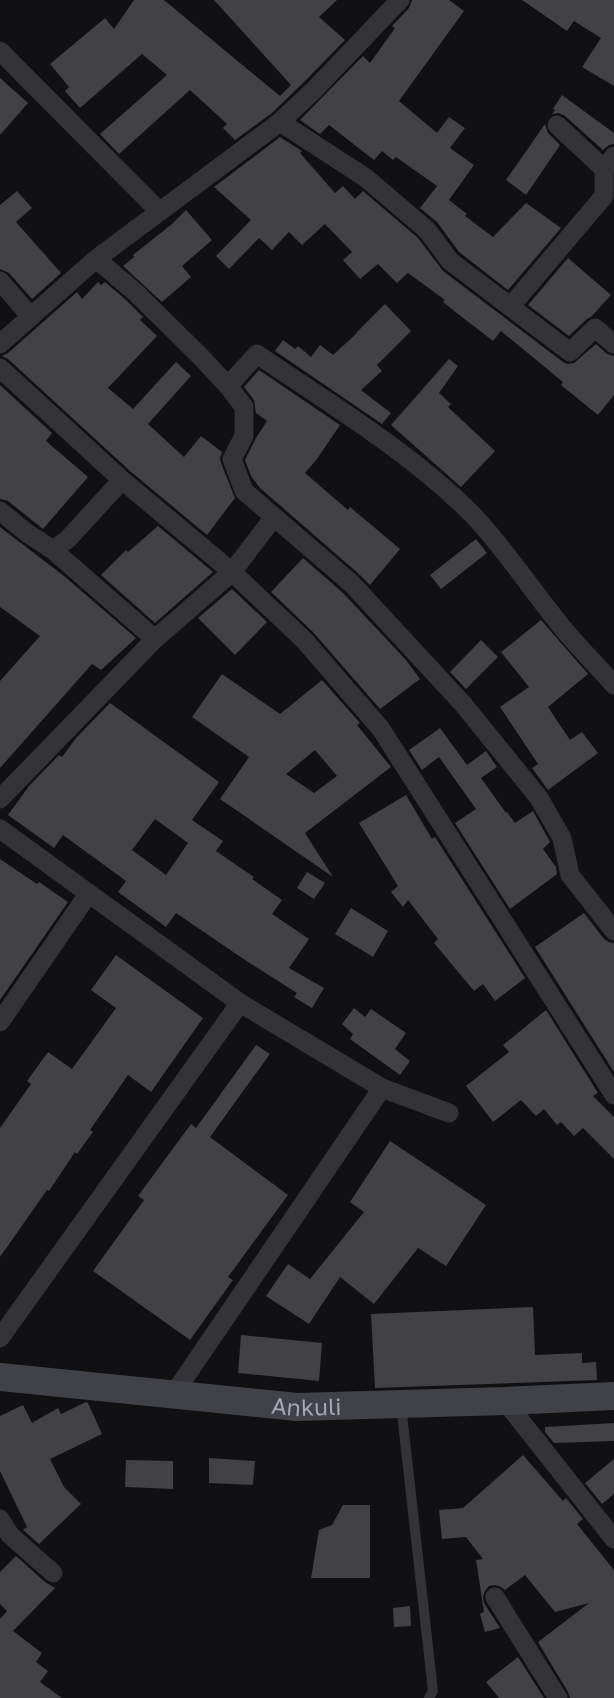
<svg xmlns="http://www.w3.org/2000/svg" width="614" height="1698" viewBox="0 0 614 1698" font-family="'Golos Text',sans-serif">
  <rect width="100%" height="100%" fill="#111113"/>
  <path fill="#414146" fill-rule="evenodd" d="M134,0H164L280,96L291,85L214,0H337L319,17L345,40L305,81L272,113L235,140L223,128L227,124L190,90L119,154L100,134L167,75L142,54L80,108L65,91L69,87L50,64L105,18L114,29Z
    M412,0H449L464,11L399,101L437,133L449,117L465,128L450,148L474,165L449,200L467,214L465,216L493,237L526,203L561,228L508,290L459,252L437,222L420,208L437,186L396,157L393,160L382,151L374,160L329,125L320,134L300,120L363,56L370,63L395,28L392,26L409,8Z
    M522,0H614V86L582,67L601,38L574,21L567,31Z
    M0,78L28,103L0,135Z
    M562,95L614,133V144L609,145L603,150L565,116L559,113L552,114L555,110L553,109Z
    M545,124L548,133L560,145L526,195L506,180Z
    M280,137L302,151L300,153L335,193L343,186L355,199L363,191L418,238L443,271L563,362L568,364L574,363L596,344L607,354L614,356V395L598,415L561,385L563,382L501,331L493,341L458,314L443,302L445,300L408,273L397,283L378,264L360,279L343,260L352,252L325,224L302,245L289,232L272,250L259,238L229,269L216,256L251,220L214,187Z
    M17,191L32,208L16,222L61,273L32,299L9,273L0,269V205Z
    M186,210L212,240L182,266L191,277L162,302L123,266L134,257L133,255L172,224Z
    M568,258L611,295L592,316L587,319L569,336L528,305Z
    M98,282L101,285L105,282L126,300L143,317L140,320L157,336L108,388L133,409L176,362L191,376L148,424L184,457L201,436L222,452L220,458L221,463L235,498L207,535L130,471L8,359L2,356L8,353L77,292L82,299Z
    M385,304L411,331L377,365L382,371L361,390L391,413L382,424L275,351L283,340L295,349L298,346L311,357L320,345L333,355L357,333H356Z
    M449,359L458,366L439,393L451,404L448,407L495,451L461,487L391,425Z
    M259,370L340,425L317,459L305,473L348,510L350,507L400,549L370,585L360,575L260,488L251,476L245,460L256,438L267,421L256,413L254,400L244,387Z
    M0,385L52,433L46,441L88,477L43,529L8,501L0,499Z
    M158,526L213,572L155,623L101,575L126,550L128,552Z
    M0,527L64,576L136,638L101,670L92,664L0,768V681L40,636L0,607Z
    M476,539L487,553L441,589L430,575Z
    M303,558L343,593L406,660L420,679L380,709L313,632L271,592Z
    M232,589L267,622L235,655L198,618Z
    M541,620L588,674L548,707L570,740L582,732L598,753L548,790L532,768L538,764L500,707L529,687L501,652Z
    M481,640L498,657L466,689L450,672Z
    M222,674L280,714L322,680L360,723L357,725L391,767L305,833L333,877L220,799L249,757L192,717ZM315,750L337,776L314,793L286,774Z
    M110,703L219,782L192,820L223,841L216,851L254,877L252,879L282,900L272,914L309,939L289,968L324,988L312,1008L294,997L297,993L242,958L176,913L166,927L118,892L126,881L63,835L54,848L8,815L29,786L59,755L62,757L76,738ZM155,819L188,843L166,875L132,850Z
    M440,728L467,765L486,751L497,767L481,778L506,813L507,812L515,823L533,811L550,842L543,849L556,867L557,874L510,909L455,823L476,809L439,757L422,770L409,750Z
    M406,795L432,839L435,837L525,978L495,1001L483,984L474,991L434,943L438,939L408,900L403,907L391,892L398,886L359,823Z
    M0,859L37,884L39,882L68,902L0,1000Z
    M307,872L325,883L314,899L297,888Z
    M351,908L388,931L373,957L335,934Z
    M584,913L604,939L609,942L614,943V1072L535,947Z
    M116,955L203,1018L151,1092L128,1075L90,1130L93,1132L77,1154L75,1152L49,1191L47,1190L0,1257V1128L31,1084L27,1081L48,1052L72,1069L116,1008L91,990Z
    M354,1008L365,1017L371,1009L406,1033L395,1049L410,1061L400,1075L350,1039L353,1034L342,1024Z
    M546,1010L598,1093L593,1096L614,1117V1159L583,1128L574,1136L561,1122L557,1125L544,1109L536,1116L521,1100L493,1122L466,1086L509,1052L503,1045Z
    M256,1045L270,1054L210,1137L288,1195L228,1277L233,1280L190,1340L93,1271L144,1200L138,1196L191,1124L196,1128Z
    M390,1141L486,1205L446,1266L418,1248L374,1304L340,1277L309,1324L266,1296L288,1264L310,1279L364,1212L350,1202Z
    M533,1307L535,1355L582,1353V1363L596,1362L597,1380L375,1388L371,1314Z
    M241,1335L322,1343L319,1381L238,1373Z
    M86,1402L88,1403L102,1434L50,1459L64,1487L81,1504L39,1544L23,1530L27,1527L0,1471V1416L23,1405L32,1423L58,1408L61,1414Z
    M614,1423V1441L554,1443L545,1432V1427Z
    M523,1455L563,1501L566,1498L583,1519L577,1524L614,1570V1698H570L568,1692L538,1642L589,1603L555,1612L525,1575L505,1590L501,1587L495,1585L489,1586L485,1591L483,1597L484,1603L500,1628L485,1632L480,1614L484,1612L476,1560L483,1559L466,1537L442,1539L439,1510L463,1508Z
    M209,1458L255,1461L253,1485L209,1483Z
    M614,1459V1494L602,1504L585,1483Z
    M126,1460L173,1461V1489L125,1487Z
    M343,1505H370V1578H311L319,1530L332,1525Z
    M16,1556L45,1582L55,1588L13,1631L42,1653L36,1662L48,1671L40,1682L62,1698H0V1619L7,1611L0,1604V1572Z
    M410,1606L411,1626L394,1627L393,1608Z
    M518,1657L544,1698H499L486,1682Z"/>
  <g fill="none" stroke-linecap="round" stroke-linejoin="round">
    <path stroke="#333338" stroke-width="10" d="M401,1405L433,1691L429,1698"/>
    <path stroke="#333338" stroke-width="19" d="M0,51L159,211
      M280,122L366,178L427,230L450,261L570,352L595,328L614,344
      M557,125L604,169
      M96,259L134,291L199,355L228,386L244,407V436L232,459L244,491L352,584L463,704L539,798L562,838L570,875L614,931
      M0,281L31,317
      M510,307L604,196V169L614,156
      M0,344L96,259L280,122L314,90L400,0
      M0,368L122,480L232,572L304,640L381,729L614,1095
      M228,386L257,354C330,404 407,450 471,513C502,545 526,582 554,617C572,641 594,662 614,685
      M0,511L27,533L53,550L155,639
      M53,550L68,539L122,480
      M0,799L155,639L232,572L274,517
      M0,829L240,1003L382,1088L449,1113
      M0,1022L89,893
      M0,1338L240,1003
      M173,1395L382,1088
      M505,1401L614,1539
      M0,1519L10,1535L53,1573
      M495,1597L558,1698"/>
    <path stroke="#414247" stroke-width="28" id="s1" d="M0,1377L297,1407L505,1401L614,1396"/>
  </g>
  <g text-anchor="middle" dominant-baseline="central" stroke-width="5" stroke-linejoin="round" paint-order="stroke">
    <g font-size="23" fill="#a3a7b3" stroke="#0c0c0e">
      <text stroke="none"><textPath href="#s1" startOffset="308">Ankuli</textPath></text>
    </g>
  </g>
</svg>
